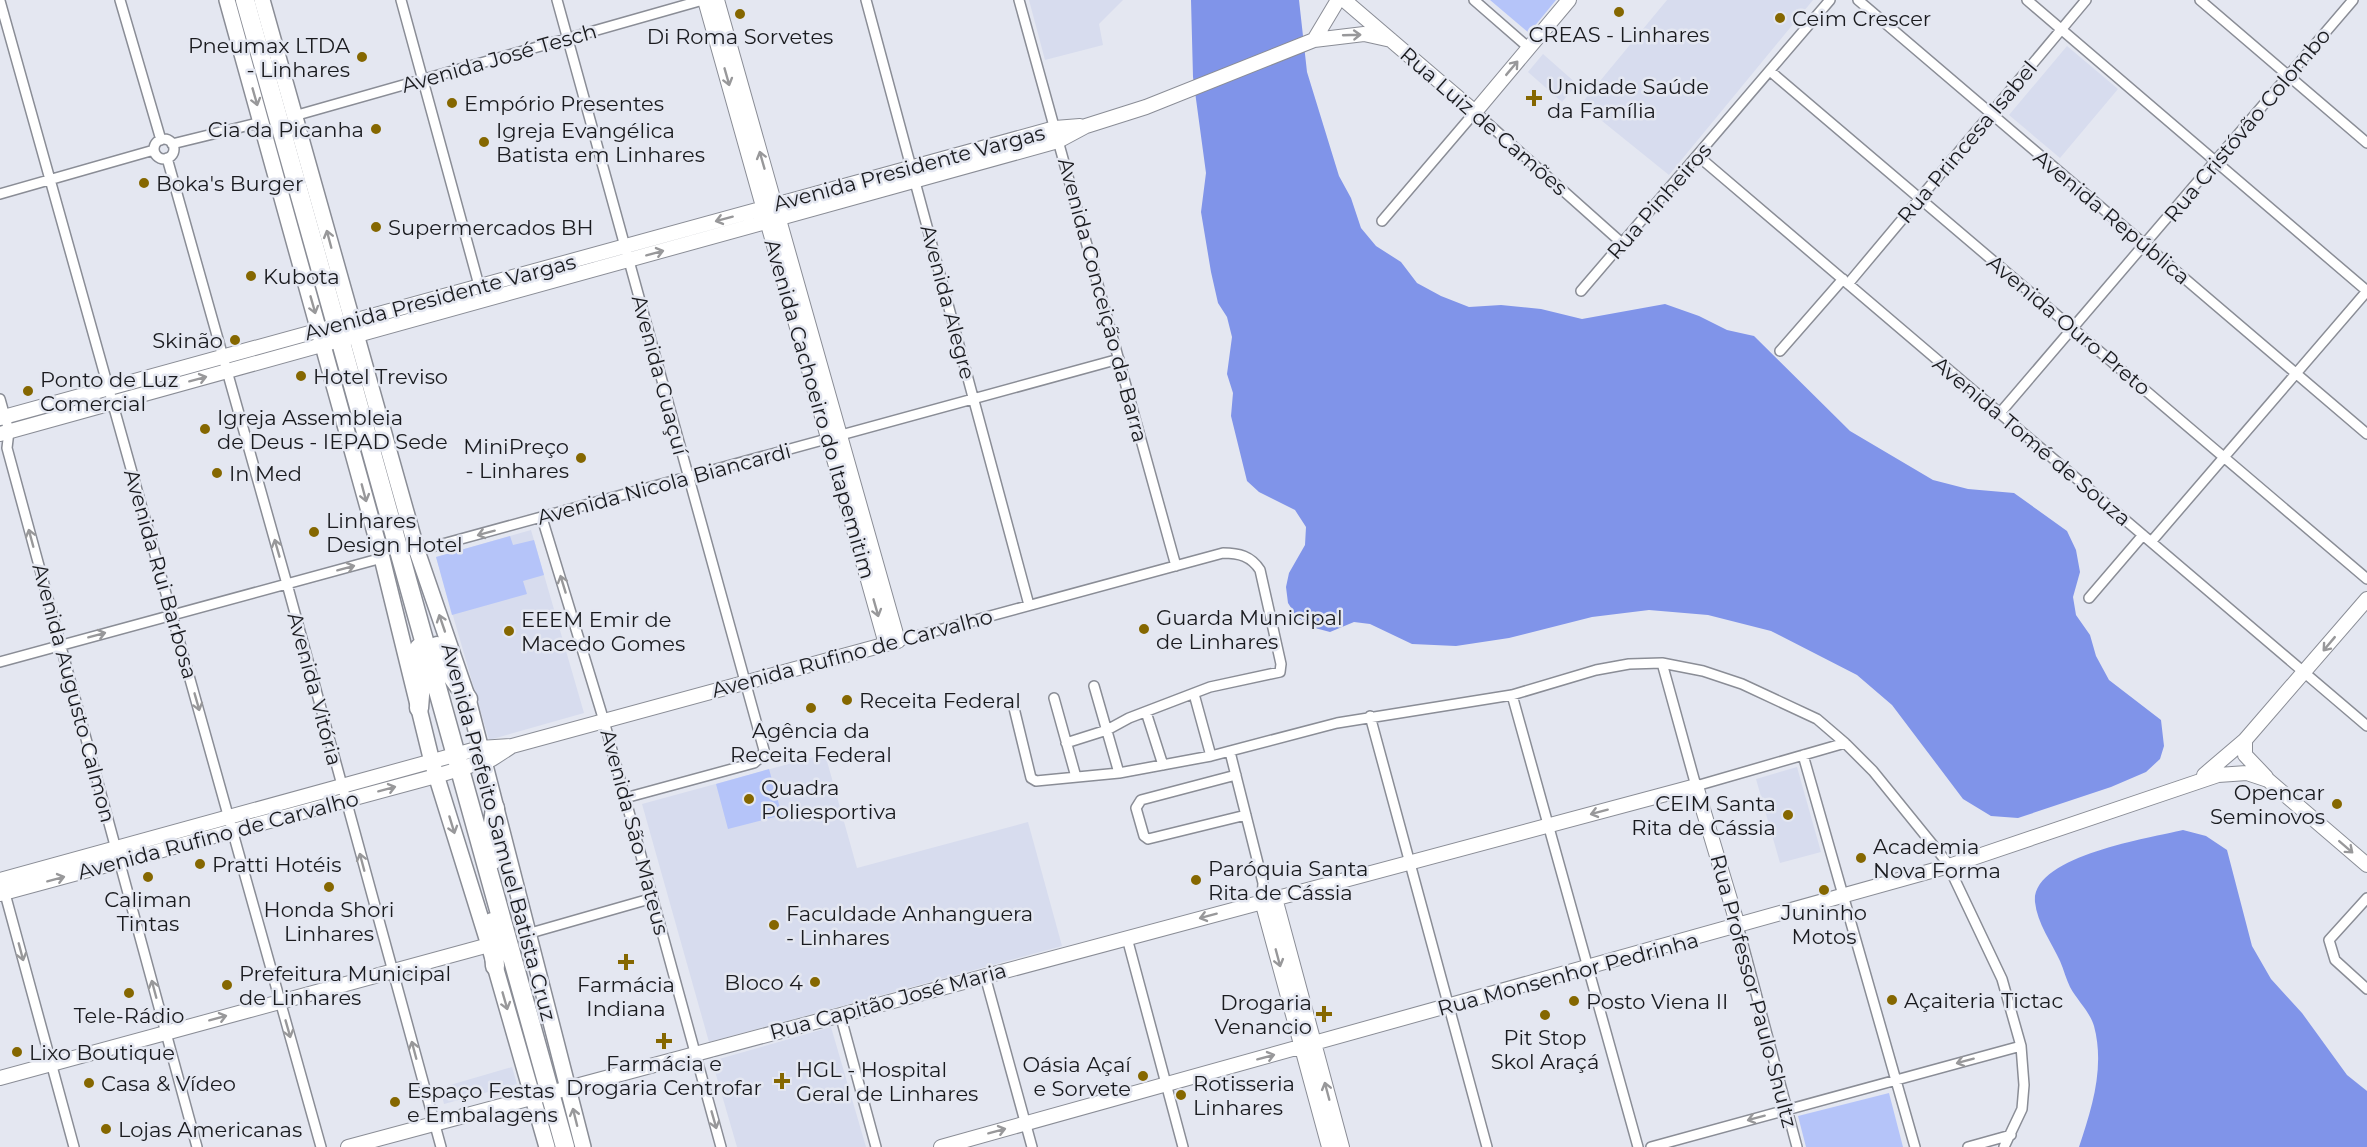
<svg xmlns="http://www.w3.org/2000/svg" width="2367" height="1147" viewBox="0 0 2367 1147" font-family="Montserrat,sans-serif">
  <rect width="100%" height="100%" fill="#e4e7f1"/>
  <path fill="#d7dcee" d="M1029,0H1123L1099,24L1103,45L1045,60Z
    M1667,0H1813L1669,175L1581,104Z
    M2067,46L2118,89L2060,158L2009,115Z
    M1543,54L1577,84L1562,102L1528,72Z
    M531,530L584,713L489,740L436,557Z
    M825,754L857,868L1028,822L1062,946L709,1042L642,804Z
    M1797,767L1821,852L1780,863L1756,779Z
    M831,1027L866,1147H737L712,1061Z
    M512,1067L517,1084L444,1104L440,1088Z"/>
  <path fill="#b5c4f9" d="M1490,0H1556L1529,33Z
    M510,536L513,545L534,540L544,575L523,581L527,594L452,615L436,557Z
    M769,769L782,815L728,829L716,784Z
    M1889,1093L1903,1147H1806L1798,1116Z"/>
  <path fill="#8094e9" d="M1191,0H1299L1307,72L1339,176L1351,198L1361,228L1376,246L1401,262L1417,283L1441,296L1469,307L1501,305L1541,309L1582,319L1665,304L1699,316L1727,330L1754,336L1850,431L1933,480L1968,489L2014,493L2067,531L2076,550L2080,572L2073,597L2076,615L2090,635L2096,656L2109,680L2161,720L2164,746L2160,759L2146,772L2111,787L2018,818L1991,816L1963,799L1892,705L1857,675L1771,631L1708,615L1649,610L1592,617L1509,638L1456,646L1412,644L1370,624L1354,622L1330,632L1315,628L1297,617L1288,603L1286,587L1289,573L1305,545L1306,527L1295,510L1259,492L1247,481L1231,416L1233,393L1227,374L1232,337L1227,317L1218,303L1211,272L1201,212L1206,173L1193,77Z
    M2183,830L2206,836L2227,850L2252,946L2271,979L2302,1013L2347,1075L2367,1091V1147H2079C2092,1108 2105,1067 2094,1026C2090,1012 2077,1000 2070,987C2066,979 2064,970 2060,961C2052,943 2037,923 2035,902C2031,856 2150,838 2183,830Z"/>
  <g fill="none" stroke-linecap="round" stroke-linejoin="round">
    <defs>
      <path id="street" d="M120,0L161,140
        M401,0L480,289
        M557,0L764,750L762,756L754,763L625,798
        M866,0L1029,605
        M1019,0L1176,566
        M1474,0L1529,48
        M1858,0L2367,434
        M2027,0L2367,291
        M2200,0L2367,143
        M0,1L321,1147
        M1770,71L2367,579
        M294,116L703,0
        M154 149a10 10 0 1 1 20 0a10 10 0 1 1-20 0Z
        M172,144L262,122
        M1698,156L2367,726
        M167,158L287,584L441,1147
        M0,194L154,150
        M1382,221L1475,112L1623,244
        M1848,284L2086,0
        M1581,291L1830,0
        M1780,351L1843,279
        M0,399L9,431L7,448L197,1147
        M2000,413L2353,0
        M542,518L604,721L721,1147
        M2151,542L2367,291
        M417,551L1119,359
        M2089,598L2143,535
        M898,641L1223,553C1239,553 1251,556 1260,570L1281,664L1280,672L1210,687L1129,718L1107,730L1066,743
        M0,662L382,558
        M1662,663L1696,786L1845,743
        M1094,686L1119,773
        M1194,694L1211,756
        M1512,695L1638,1147
        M1054,698L1076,777
        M1014,708L1031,778L1036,781L1119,773L1211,756L1337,723L1512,695L1596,670L1629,664L1662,663L1703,671L1742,684L1817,719L1845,743L1873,771L1946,861L2002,979L2021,1046L2024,1085L2022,1109L2004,1147
        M1146,712L1163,765
        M1370,716L1487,1147
        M1230,752L1263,883L1262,901
        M1803,755L1915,1147
        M1236,775L1141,800L1136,808L1144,836L1148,839L1246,815
        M4,890L74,1147
        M2367,898L2329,940L2335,960L2367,989
        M1738,926L1797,1147
        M527,934L653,898
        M1127,938L1183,1147
        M985,976L1032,1147
        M840,1014L876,1147
        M1651,1147L2021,1046
        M1968,1147L2011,1135"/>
      <path id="secondary" d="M705,0L886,644
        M1344,0L1475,112L1569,0
        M1314,40L1338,0
        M0,418L1055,128L1080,126
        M0,434L1058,141L1086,126L1146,107L1314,40L1364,34L1391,40
        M2245,740V755L2266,777
        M2204,775L2245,740L2367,599
        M0,880L480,748L512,746L898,641L717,0
        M0,894L436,776L492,759L512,746
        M1275,898L1342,1147
        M1262,901L1329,1147
        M0,1078L489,945
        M348,1147L1696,786L1738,926
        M941,1147L1949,866L2218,775L2247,773L2268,780L2367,865"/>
      <path id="primary" d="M227,0L382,558L432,762L489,945L547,1147
        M262,0L417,551L468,699L583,1147"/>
      <path id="highway" d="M245,0C353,382 458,765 565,1147
        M437,646L446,668L468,699
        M419,708L422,670L419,648
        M492,861L491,839L495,808
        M492,922L495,966"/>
    </defs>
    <use href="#street" stroke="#8a8d96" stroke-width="12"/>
    <use href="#secondary" stroke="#8a8d96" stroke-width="16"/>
    <use href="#primary" stroke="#8a8d96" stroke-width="18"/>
    <use href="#highway" stroke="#8a8d96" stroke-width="21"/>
    <use href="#street" stroke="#fff" stroke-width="9"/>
    <use href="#secondary" stroke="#fff" stroke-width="14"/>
    <use href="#primary" stroke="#fff" stroke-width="15"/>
    <use href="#highway" stroke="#fff" stroke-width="18"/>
  </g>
  <defs><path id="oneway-shaft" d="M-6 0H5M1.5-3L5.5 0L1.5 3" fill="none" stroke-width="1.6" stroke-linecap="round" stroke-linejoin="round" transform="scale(1.5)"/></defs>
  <g stroke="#98989a">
    <use href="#oneway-shaft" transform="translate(1352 35) rotate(-2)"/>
    <use href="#oneway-shaft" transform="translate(1512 68) rotate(-50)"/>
    <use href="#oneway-shaft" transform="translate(727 77) rotate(74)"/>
    <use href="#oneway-shaft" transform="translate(255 97) rotate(74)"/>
    <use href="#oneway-shaft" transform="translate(762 160) rotate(-106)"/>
    <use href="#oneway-shaft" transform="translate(724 219) rotate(165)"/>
    <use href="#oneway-shaft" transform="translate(329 239) rotate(-105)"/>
    <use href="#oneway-shaft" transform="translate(655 253) rotate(-15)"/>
    <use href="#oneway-shaft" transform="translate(313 305) rotate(74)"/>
    <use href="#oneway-shaft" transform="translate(198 379) rotate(-15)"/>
    <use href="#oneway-shaft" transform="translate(364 493) rotate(75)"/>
    <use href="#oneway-shaft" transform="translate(486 533) rotate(165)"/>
    <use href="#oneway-shaft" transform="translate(31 538) rotate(-105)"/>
    <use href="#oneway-shaft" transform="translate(277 548) rotate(-106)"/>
    <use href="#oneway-shaft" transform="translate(346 568) rotate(-15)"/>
    <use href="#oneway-shaft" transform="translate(563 584) rotate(-107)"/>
    <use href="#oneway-shaft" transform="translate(876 608) rotate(74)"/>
    <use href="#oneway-shaft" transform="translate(442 623) rotate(-109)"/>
    <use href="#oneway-shaft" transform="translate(97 635) rotate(-15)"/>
    <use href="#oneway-shaft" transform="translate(2329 644) rotate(130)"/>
    <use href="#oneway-shaft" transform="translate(197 702) rotate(74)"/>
    <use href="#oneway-shaft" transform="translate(387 789) rotate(-15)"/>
    <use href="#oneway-shaft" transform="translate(1599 812) rotate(165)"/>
    <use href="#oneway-shaft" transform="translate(452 825) rotate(73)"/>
    <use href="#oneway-shaft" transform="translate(2346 847) rotate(41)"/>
    <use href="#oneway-shaft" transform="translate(362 862) rotate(-105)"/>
    <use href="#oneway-shaft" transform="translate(56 879) rotate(-15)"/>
    <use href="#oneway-shaft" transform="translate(1208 916) rotate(165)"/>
    <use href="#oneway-shaft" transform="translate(21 952) rotate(75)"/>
    <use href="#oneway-shaft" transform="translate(1278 958) rotate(75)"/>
    <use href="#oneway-shaft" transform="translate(154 989) rotate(-105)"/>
    <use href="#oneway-shaft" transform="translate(505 1001) rotate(74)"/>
    <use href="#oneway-shaft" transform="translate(218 1018) rotate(-15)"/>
    <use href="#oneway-shaft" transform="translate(288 1029) rotate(74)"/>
    <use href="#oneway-shaft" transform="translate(414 1050) rotate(-105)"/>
    <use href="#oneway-shaft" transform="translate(1266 1057) rotate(-15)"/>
    <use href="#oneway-shaft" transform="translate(1965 1061) rotate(165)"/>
    <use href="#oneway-shaft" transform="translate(1327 1091) rotate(-105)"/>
    <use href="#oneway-shaft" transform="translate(575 1117) rotate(-104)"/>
    <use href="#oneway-shaft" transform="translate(1756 1118) rotate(165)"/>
    <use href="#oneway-shaft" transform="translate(714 1120) rotate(74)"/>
    <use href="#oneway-shaft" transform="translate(997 1131) rotate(-15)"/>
  </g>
  <g fill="#856700" stroke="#e4e7f1" stroke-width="2">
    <circle cx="1619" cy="12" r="6"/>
    <circle cx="740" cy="14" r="6"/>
    <circle cx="1780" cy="18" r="6"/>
    <circle cx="362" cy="57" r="6"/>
    <path d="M1531 89h6v6h6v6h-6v6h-6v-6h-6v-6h6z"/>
    <circle cx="452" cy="103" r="6"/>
    <circle cx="376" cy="129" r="6"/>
    <circle cx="484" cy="142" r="6"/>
    <circle cx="144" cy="183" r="6"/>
    <circle cx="376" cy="227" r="6"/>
    <circle cx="251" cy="276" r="6"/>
    <circle cx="235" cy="340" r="6"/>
    <circle cx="301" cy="376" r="6"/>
    <circle cx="28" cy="391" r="6"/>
    <circle cx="205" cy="429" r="6"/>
    <circle cx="581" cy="458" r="6"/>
    <circle cx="217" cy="473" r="6"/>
    <circle cx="314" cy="532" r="6"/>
    <circle cx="1144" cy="629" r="6"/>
    <circle cx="509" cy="631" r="6"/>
    <circle cx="847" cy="700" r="6"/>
    <circle cx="811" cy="708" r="6"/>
    <circle cx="749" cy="799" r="6"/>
    <circle cx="2337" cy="804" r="6"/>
    <circle cx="1788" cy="815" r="6"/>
    <circle cx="1861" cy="858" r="6"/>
    <circle cx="200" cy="864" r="6"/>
    <circle cx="148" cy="877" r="6"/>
    <circle cx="1196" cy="880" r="6"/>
    <circle cx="329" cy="887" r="6"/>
    <circle cx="1824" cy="890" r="6"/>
    <circle cx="774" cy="925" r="6"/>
    <path d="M623 953h6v6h6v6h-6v6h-6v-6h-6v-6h6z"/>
    <circle cx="815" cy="982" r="6"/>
    <circle cx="227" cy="985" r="6"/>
    <circle cx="129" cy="993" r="6"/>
    <circle cx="1892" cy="1000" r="6"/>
    <circle cx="1574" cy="1001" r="6"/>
    <path d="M1321 1005h6v6h6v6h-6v6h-6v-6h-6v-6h6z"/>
    <circle cx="1545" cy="1015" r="6"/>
    <path d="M661 1032h6v6h6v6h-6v6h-6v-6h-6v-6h6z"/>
    <circle cx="17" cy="1052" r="6"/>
    <circle cx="1143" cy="1076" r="6"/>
    <path d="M779 1072h6v6h6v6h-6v6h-6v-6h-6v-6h6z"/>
    <circle cx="89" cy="1083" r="6"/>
    <circle cx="1181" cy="1095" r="6"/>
    <circle cx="395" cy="1102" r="6"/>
    <circle cx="106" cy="1129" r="6"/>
  </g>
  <g text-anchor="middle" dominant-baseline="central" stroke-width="5" stroke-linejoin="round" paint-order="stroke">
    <g font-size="21" fill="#1a1b1f" stroke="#e4e7f1" text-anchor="start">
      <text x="1792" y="18">Ceim Crescer</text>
      <text x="1619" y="34" text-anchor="middle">CREAS - Linhares</text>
      <text x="740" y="36" text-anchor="middle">Di Roma Sorvetes</text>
      <text x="350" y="45" text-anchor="end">Pneumax LTDA<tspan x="350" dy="24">- Linhares</tspan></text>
      <text x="1547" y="86">Unidade Saúde<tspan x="1547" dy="24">da Família</tspan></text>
      <text x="464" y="103">Empório Presentes</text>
      <text x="364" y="129" text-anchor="end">Cia da Picanha</text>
      <text x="496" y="130">Igreja Evangélica<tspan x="496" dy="24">Batista em Linhares</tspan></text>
      <text x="156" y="183">Boka's Burger</text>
      <text x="388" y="227">Supermercados BH</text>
      <text x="263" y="276">Kubota</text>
      <text x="223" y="340" text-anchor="end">Skinão</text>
      <text x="313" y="376">Hotel Treviso</text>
      <text x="40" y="379">Ponto de Luz<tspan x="40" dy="24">Comercial</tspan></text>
      <text x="217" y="417">Igreja Assembleia<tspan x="217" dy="24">de Deus - IEPAD Sede</tspan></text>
      <text x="569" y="446" text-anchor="end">MiniPreço<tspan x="569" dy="24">- Linhares</tspan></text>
      <text x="229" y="473">In Med</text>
      <text x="326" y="520">Linhares<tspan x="326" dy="24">Design Hotel</tspan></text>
      <text x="1156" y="617">Guarda Municipal<tspan x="1156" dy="24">de Linhares</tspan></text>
      <text x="521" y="619">EEEM Emir de<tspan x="521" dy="24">Macedo Gomes</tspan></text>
      <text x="859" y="700">Receita Federal</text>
      <text x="811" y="730" text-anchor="middle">Agência da<tspan x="811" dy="24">Receita Federal</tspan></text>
      <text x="761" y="787">Quadra<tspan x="761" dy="24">Poliesportiva</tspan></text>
      <text x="2325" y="792" text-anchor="end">Opencar<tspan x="2325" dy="24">Seminovos</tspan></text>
      <text x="1776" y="803" text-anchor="end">CEIM Santa<tspan x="1776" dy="24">Rita de Cássia</tspan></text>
      <text x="1873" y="846">Academia<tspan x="1873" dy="24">Nova Forma</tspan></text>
      <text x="212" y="864">Pratti Hotéis</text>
      <text x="1208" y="868">Paróquia Santa<tspan x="1208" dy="24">Rita de Cássia</tspan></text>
      <text x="148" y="899" text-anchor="middle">Caliman<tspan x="148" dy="24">Tintas</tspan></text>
      <text x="329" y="909" text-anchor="middle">Honda Shori<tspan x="329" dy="24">Linhares</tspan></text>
      <text x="1824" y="912" text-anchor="middle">Juninho<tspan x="1824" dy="24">Motos</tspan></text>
      <text x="786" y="913">Faculdade Anhanguera<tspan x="786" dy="24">- Linhares</tspan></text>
      <text x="239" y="973">Prefeitura Municipal<tspan x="239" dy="24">de Linhares</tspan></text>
      <text x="803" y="982" text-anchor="end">Bloco 4</text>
      <text x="626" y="984" text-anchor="middle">Farmácia<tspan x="626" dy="24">Indiana</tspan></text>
      <text x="1904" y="1000">Açaiteria Tictac</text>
      <text x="1586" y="1001">Posto Viena II</text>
      <text x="1312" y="1002" text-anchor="end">Drogaria<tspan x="1312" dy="24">Venancio</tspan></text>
      <text x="129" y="1015" text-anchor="middle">Tele-Rádio</text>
      <text x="1545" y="1037" text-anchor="middle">Pit Stop<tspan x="1545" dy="24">Skol Araçá</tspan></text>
      <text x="29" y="1052">Lixo Boutique</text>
      <text x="664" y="1063" text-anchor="middle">Farmácia e<tspan x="664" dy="24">Drogaria Centrofar</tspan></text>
      <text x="1131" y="1064" text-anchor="end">Oásia Açaí<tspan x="1131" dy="24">e Sorvete</tspan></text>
      <text x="796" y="1069">HGL - Hospital<tspan x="796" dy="24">Geral de Linhares</tspan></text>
      <text x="101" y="1083">Casa &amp; Vídeo</text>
      <text x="1193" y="1083">Rotisseria<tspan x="1193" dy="24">Linhares</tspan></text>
      <text x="407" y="1090">Espaço Festas<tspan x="407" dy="24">e Embalagens</tspan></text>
      <text x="118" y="1129">Lojas Americanas</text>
    </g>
    <g font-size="21" fill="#1a1b1f" stroke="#e4e7f1">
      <text transform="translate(499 58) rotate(-16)">Avenida José Tesch</text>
      <text transform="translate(1484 121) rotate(41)">Rua Luiz de Camões</text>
      <text transform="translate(2247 125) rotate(-50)">Rua Cristóvão Colombo</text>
      <text transform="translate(1967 142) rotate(-50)">Rua Princesa Isabel</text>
      <text transform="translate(909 168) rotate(-15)">Avenida Presidente Vargas</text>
      <text transform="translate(1659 201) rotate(-49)">Rua Pinheiros</text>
      <text transform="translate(2112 217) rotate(40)">Avenida República</text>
      <text transform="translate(440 297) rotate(-15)">Avenida Presidente Vargas</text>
      <text transform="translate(1103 300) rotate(75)">Avenida Conceição da Barra</text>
      <text transform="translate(948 302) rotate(75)">Avenida Alegre</text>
      <text transform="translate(2069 325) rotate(40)">Avenida Ouro Preto</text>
      <text transform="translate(660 375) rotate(75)">Avenida Guaçuí</text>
      <text transform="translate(820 409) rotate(74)">Avenida Cachoeiro do Itapemitim</text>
      <text transform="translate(2032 441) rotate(40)">Avenida Tomé de Souza</text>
      <text transform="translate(664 484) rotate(-15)">Avenida Nicola Biancardi</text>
      <text transform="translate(161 574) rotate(74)">Avenida Rui Barbosa</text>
      <text transform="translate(852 653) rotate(-15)">Avenida Rufino de Carvalho</text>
      <text transform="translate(315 689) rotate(75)">Avenida Vitória</text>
      <text transform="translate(74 693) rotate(75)">Avenida Augusto Calmon</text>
      <text transform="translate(499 832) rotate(75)">Avenida Prefeito Samuel Batista Cruz</text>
      <text transform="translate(635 832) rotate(75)">Avenida São Mateus</text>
      <text transform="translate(218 835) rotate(-15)">Avenida Rufino de Carvalho</text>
      <text transform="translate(1568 974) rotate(-15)">Rua Monsenhor Pedrinha</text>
      <text transform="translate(1754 991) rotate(75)">Rua Professor Paulo Shultz</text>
      <text transform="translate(888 1001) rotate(-15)">Rua Capitão José Maria</text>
    </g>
  </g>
</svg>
